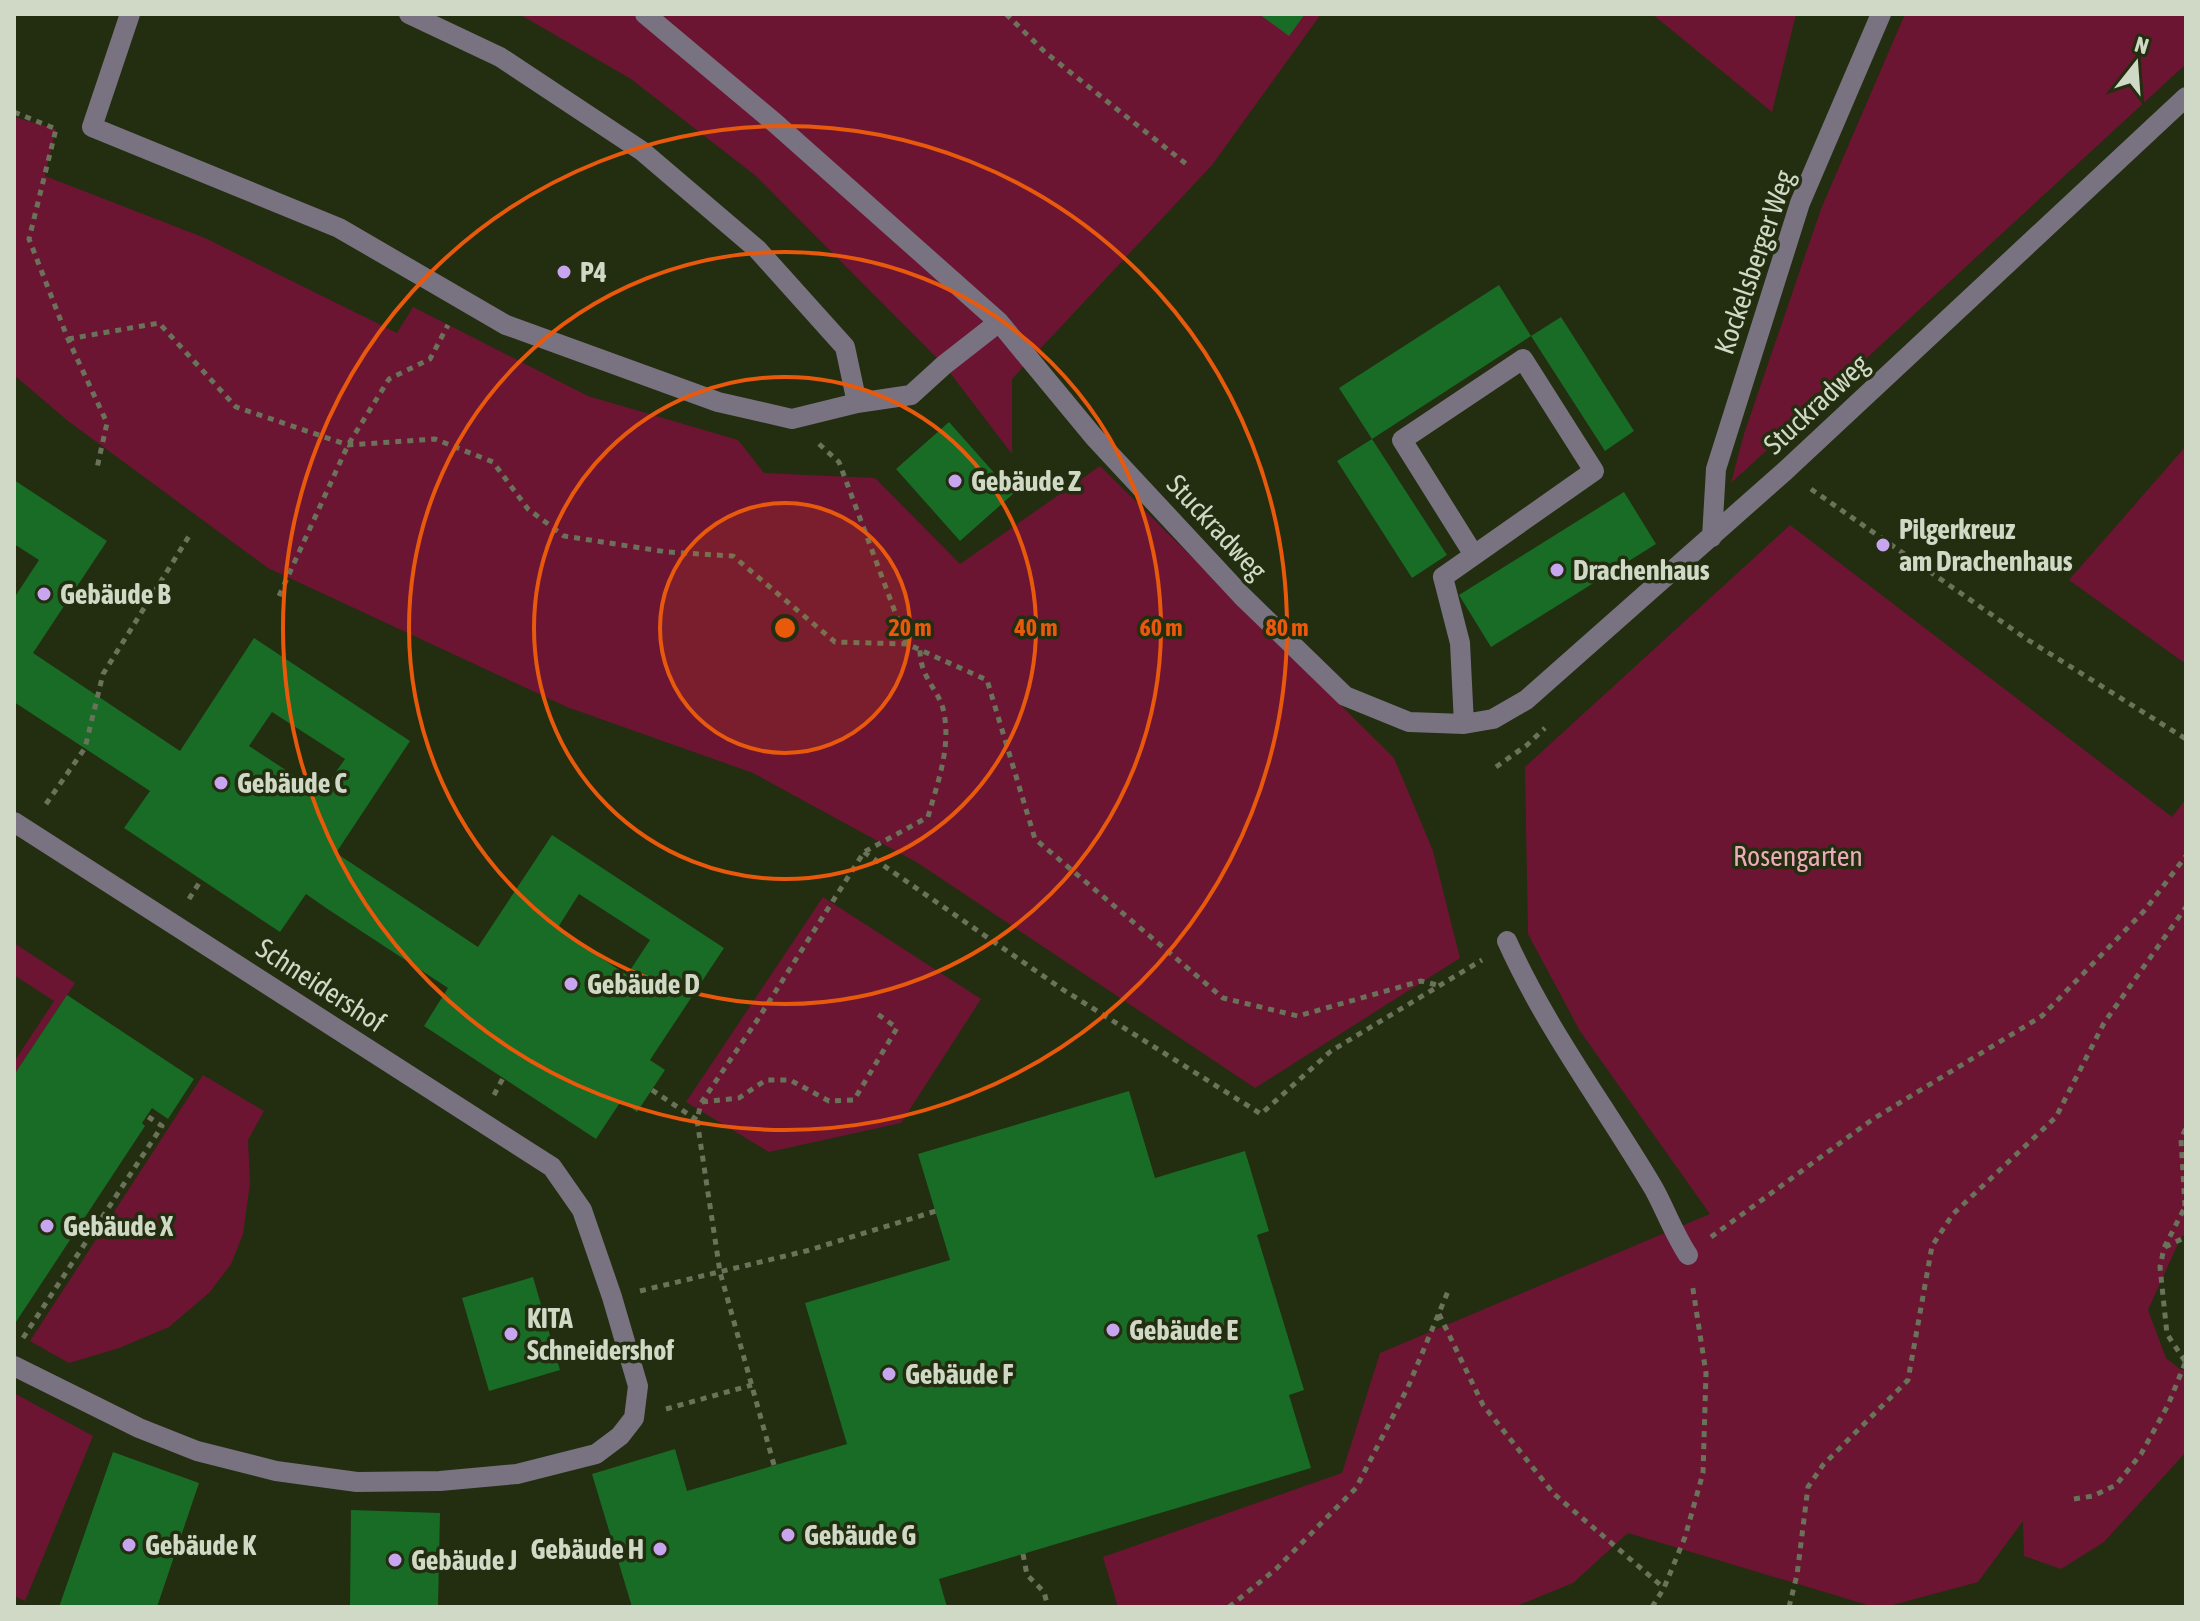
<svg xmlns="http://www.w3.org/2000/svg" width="2200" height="1621" viewBox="0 0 2200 1621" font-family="'Asap Condensed',sans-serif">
  <rect width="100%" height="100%" fill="#232d0f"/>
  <path fill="#6c1533" d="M519,14H1321L1212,165L1012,379V454L944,365L756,176L631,79Z
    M1652,14H1796L1772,112Z
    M1905,14H2186V64L1731,483L1744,434L1821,209Z
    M14,117L56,129L45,176L205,238L397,333L413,307L588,396L738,440L764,473L875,478L960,564L1100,466L1394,758L1433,851L1460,958L1255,1088L918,863L753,773L567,707L268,568L68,421L14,375Z
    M2186,446V664L2069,580Z
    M1790,525L2172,817L2186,799V1234L2181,1237L2148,1310L2166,1358L2181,1370H2186V1452L2104,1542L2061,1569L2024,1556L2023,1521L1978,1582L1885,1607H1874L1628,1533L1573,1583L1514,1607H1118L1103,1557L1342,1473L1380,1353L1710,1214L1580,1031L1528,934L1525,767Z
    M823,897L981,999L901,1123L769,1152L686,1102Z
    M14,943L75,983L14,1075V1062L54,1001L14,975Z
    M203,1075L264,1111L248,1140L250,1183L243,1234L231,1264L210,1292L169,1327L119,1348L69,1363L30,1341Z
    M14,1393L93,1436L25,1601L14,1596Z"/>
  <path fill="#186c25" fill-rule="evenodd" d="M1259,14H1305L1289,36Z
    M1499,285L1531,336L1372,439L1339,388Z
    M1561,317L1634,431L1605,451L1531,336Z
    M949,422L1013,494L960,541L896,469Z
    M1372,439L1447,555L1412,578L1337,461Z
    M14,480L107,541L33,653L180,751L254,638L410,741L336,853L478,947L552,835L724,948L650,1060L665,1070L637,1112L621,1101L596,1139L424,1026L448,988L326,908L306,894L280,932L124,828L150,791L14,702V593L16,595L39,560L14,544ZM272,712L345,759L321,793L249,746ZM579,894L650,940L627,975L557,929Z
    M1624,492L1656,544L1491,647L1459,595Z
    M67,995L194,1079L168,1119L152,1108L142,1123L145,1126L14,1325V1075Z
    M1129,1091L1155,1178L1245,1151L1269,1231L1257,1235L1304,1390L1289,1395L1311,1468L939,1579L947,1607H632L592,1474L675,1449L687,1491L847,1444L805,1303L950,1260L918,1154Z
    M533,1277L560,1370L489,1391L462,1298Z
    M113,1452L199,1483L157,1607H59Z
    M351,1510L440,1513L438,1607H350Z"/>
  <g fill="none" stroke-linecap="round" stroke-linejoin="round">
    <path stroke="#6a735a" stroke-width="5" stroke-dasharray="6 6" stroke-linecap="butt" d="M1006,14L1046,53L1190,167
      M14,112L56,129L29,239L68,339L107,423L97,468
      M68,339L159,323L236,407L348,445L435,439L493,462L528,509L564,536L667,552L733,556L835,642L907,644L987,680L1035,839L1223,998L1298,1016L1421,981L1441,986
      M819,444L839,462L907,644
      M1811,489L2028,640L2186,739
      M279,596L348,445L389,379L430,359L448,325
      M1496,767L1527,745L1545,728
      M46,804L85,748L103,674L191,533
      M864,852L1062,989L1261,1114L1331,1051L1482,960
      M189,899L201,880
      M652,1090L697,1120
      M494,1095L503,1078
      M702,1102L739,1098L766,1080H790L829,1101L854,1100L897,1028L876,1013
      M2185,1206L2181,1139L2186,1128
      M1711,1237L1873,1119L2042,1016L2145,910L2186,856
      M2165,1247L2186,1237
      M640,1291L806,1251L936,1211
      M1439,1314L1483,1405L1554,1494L1664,1588
      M23,1338L162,1126L147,1116
      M2185,1361L2167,1334L2160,1267L2164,1248L2186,1205
      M666,1409L752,1385
      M774,1465L720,1272L697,1120L701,1103L758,1019L864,852L928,817C937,784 951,749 944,713C940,690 920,679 920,650
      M2074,1499L2093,1496L2116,1485L2141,1454L2168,1405L2186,1361
      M1023,1554L1027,1575L1044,1592L1048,1607
      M1229,1607L1276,1569L1356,1488L1408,1387L1449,1289
      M1652,1607L1664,1588L1685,1537L1703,1473L1706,1373L1692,1283
      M1789,1607L1797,1575L1808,1487L1823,1465L1908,1380L1932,1246L1953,1214L2056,1117L2104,1023L2186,907"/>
    <path stroke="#797281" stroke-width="20" d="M130,14L92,127L339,228L506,325L718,402L792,419L857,403L911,395L944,365L999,322
      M409,14L500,57L642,151L757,249L845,347L857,403
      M645,14L775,123L999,322L1094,437L1242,596L1345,696L1409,722L1464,724L1493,719L1526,700L1785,471L2186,97
      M1712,537L1716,469L1800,203L1881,14
      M1464,724L1460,643L1443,577L1594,471L1523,359L1402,440L1474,555
      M14,822L552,1167L582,1210L612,1297L638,1386L634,1418L620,1436L596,1454L517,1474L440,1481L357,1482L276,1471L197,1451L139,1428L14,1366
      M1507,941C1547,1030 1605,1106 1654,1189C1666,1211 1674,1234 1688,1255"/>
  </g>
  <circle cx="785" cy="628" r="125" fill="#e8590c" fill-opacity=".12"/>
  <g fill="none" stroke="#e8590c" stroke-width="4">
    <circle cx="785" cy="628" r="125"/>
    <circle cx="785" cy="628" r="251"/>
    <circle cx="785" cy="628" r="376"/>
    <circle cx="785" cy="628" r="502"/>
  </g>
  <g fill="#c8a6ef" stroke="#232d0f" stroke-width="3">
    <circle cx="564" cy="272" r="8"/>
    <circle cx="955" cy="481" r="8"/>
    <circle cx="1883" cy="545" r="8"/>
    <circle cx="1557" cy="570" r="8"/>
    <circle cx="44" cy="594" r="8"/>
    <circle cx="221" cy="783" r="8"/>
    <circle cx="571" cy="984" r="8"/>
    <circle cx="47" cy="1226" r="8"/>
    <circle cx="1113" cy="1330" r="8"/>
    <circle cx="511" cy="1334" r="8"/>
    <circle cx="889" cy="1374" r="8"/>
    <circle cx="788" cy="1535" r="8"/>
    <circle cx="129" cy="1545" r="8"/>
    <circle cx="660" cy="1549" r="8"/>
    <circle cx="395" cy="1560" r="8"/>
  </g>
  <g text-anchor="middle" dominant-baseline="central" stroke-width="7" stroke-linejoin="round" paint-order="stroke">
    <g font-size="28" fill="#d0d8c6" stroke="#232d0f">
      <text transform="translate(1754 262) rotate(-71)">Kockelsberger Weg</text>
      <text transform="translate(1816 404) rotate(-43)">Stuckradweg</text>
      <text transform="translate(1217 527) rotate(47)">Stuckradweg</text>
      <text transform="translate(321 985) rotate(33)">Schneidershof</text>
    </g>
    <g font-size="28" font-weight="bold" fill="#d0d8c6" stroke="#232d0f" text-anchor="start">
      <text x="580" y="272">P4</text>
      <text x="971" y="481">Gebäude Z</text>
      <text x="1899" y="529">Pilgerkreuz<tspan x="1899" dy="32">am Drachenhaus</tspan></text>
      <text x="1573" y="570">Drachenhaus</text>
      <text x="60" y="594">Gebäude B</text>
      <text x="237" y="783">Gebäude C</text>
      <text x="587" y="984">Gebäude D</text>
      <text x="63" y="1226">Gebäude X</text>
      <text x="527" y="1318">KITA<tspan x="527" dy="32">Schneidershof</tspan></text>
      <text x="1129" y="1330">Gebäude E</text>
      <text x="905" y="1374">Gebäude F</text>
      <text x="804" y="1535">Gebäude G</text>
      <text x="145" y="1545">Gebäude K</text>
      <text x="644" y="1549" text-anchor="end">Gebäude H</text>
      <text x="411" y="1560">Gebäude J</text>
    </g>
    <g font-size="28" fill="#ecabb8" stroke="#232d0f">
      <text x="1798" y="856">Rosengarten</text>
    </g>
  </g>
  <circle cx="785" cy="628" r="12" fill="#e8590c" stroke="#232d0f" stroke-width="4"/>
  <g font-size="24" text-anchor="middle" font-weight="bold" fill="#e8590c" stroke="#232d0f" stroke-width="7" stroke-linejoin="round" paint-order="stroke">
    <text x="910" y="636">20 m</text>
    <text x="1036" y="636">40 m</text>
    <text x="1161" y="636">60 m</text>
    <text x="1287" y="636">80 m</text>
  </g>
  <rect width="2200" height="1621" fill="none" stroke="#d0d8c6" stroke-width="32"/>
  <g transform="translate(2136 64) rotate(17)" stroke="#232d0f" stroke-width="6" paint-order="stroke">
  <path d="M0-6L14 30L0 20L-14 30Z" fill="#d0d8c6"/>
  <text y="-12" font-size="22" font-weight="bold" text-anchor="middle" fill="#d0d8c6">N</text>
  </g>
</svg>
